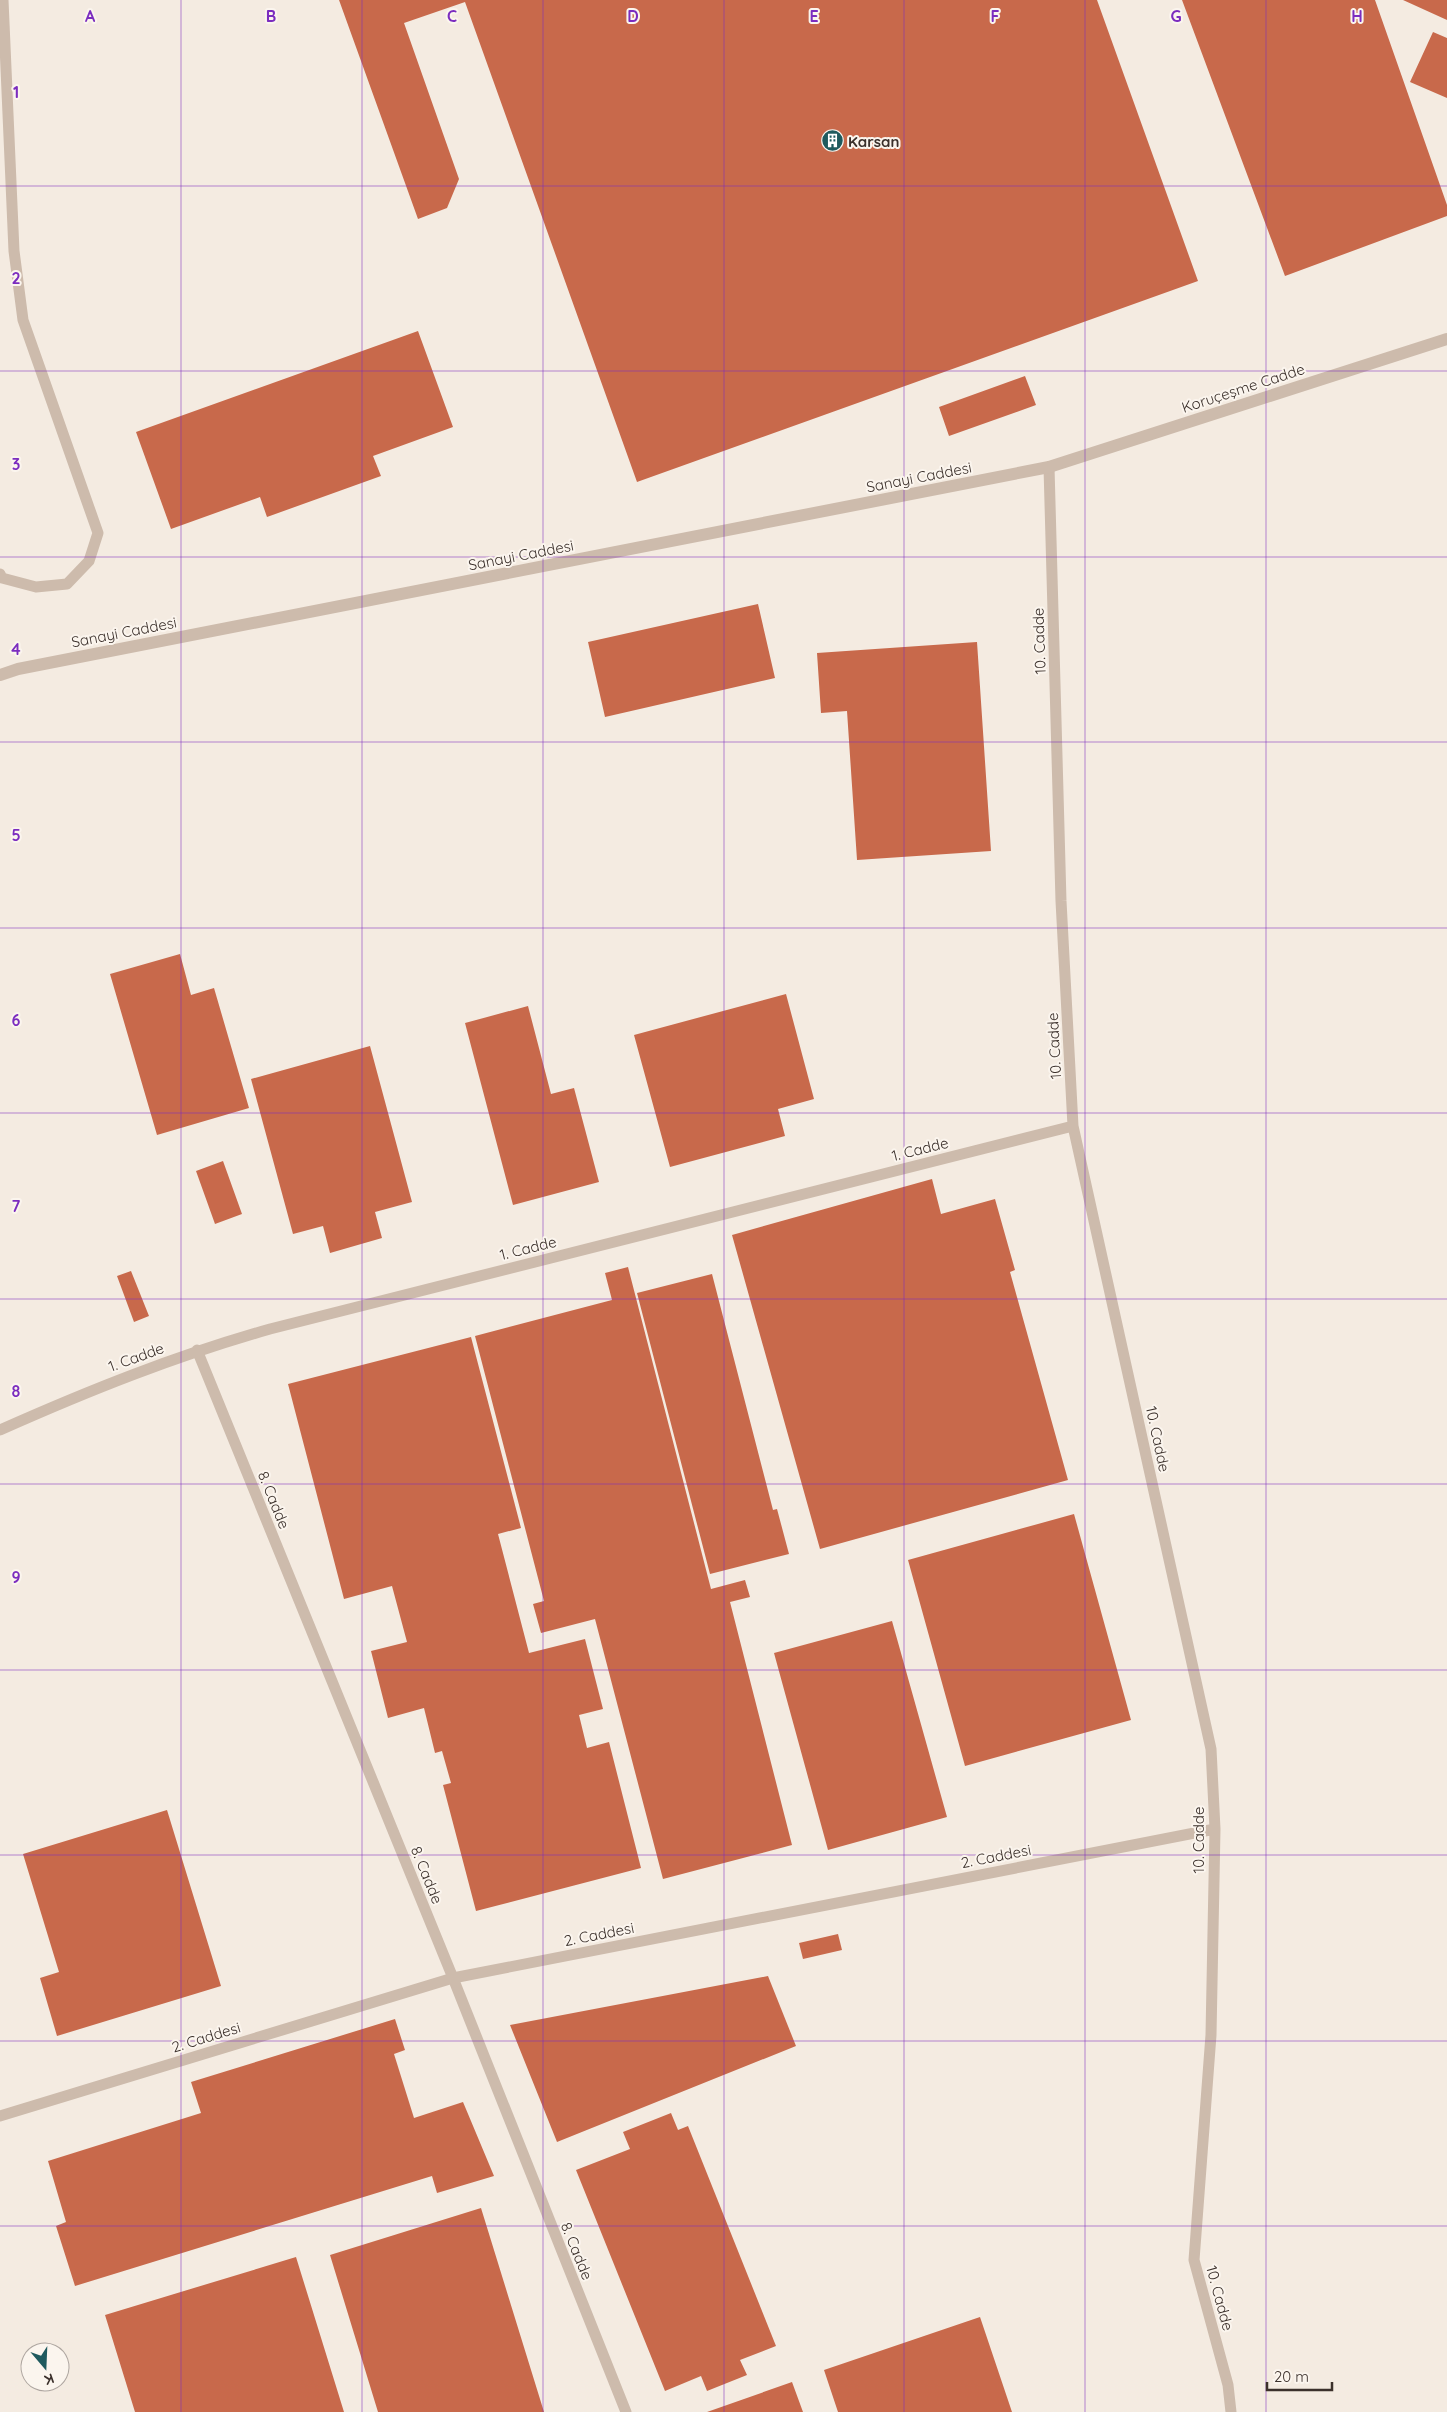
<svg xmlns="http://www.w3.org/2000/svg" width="1447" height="2412" viewBox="0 0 1447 2412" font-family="Quicksand,sans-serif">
  <rect width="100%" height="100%" fill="#f4ebe1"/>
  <path fill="#c8694b" d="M339,0H1097L1198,281L637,482L465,2L404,23L459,179L447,208L418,219Z
    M1182,0H1375L1447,205V216L1285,276Z
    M1403,0H1447V20Z
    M1433,32L1447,38V98L1410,82Z
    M418,331L453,427L373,456L381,476L267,517L260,497L171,529L136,432Z
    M1025,376L1036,405L949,436L939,407Z
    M758,604L775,678L605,717L588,642Z
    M977,642L991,851L857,860L847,711L821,713L817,653Z
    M180,954L191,995L214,988L249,1108L157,1135L110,974Z
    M786,994L814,1099L778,1109L785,1136L670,1167L634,1035Z
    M528,1006L551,1094L574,1088L599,1182L513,1205L465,1023Z
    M370,1046L412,1202L375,1212L382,1238L330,1253L323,1226L293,1234L251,1079Z
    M223,1161L242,1214L215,1224L196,1171Z
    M932,1179L941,1214L995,1199L1015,1270L1010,1272L1068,1480L820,1549L732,1235Z
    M628,1267L711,1589L745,1580L750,1597L730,1602L792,1845L663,1879L595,1619L541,1633L533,1604L544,1601L475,1336L612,1300L605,1273Z
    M131,1271L149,1316L134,1322L117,1276Z
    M712,1274L773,1510L777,1509L789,1554L710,1574L637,1293Z
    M471,1337L521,1528L498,1534L529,1653L585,1639L603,1709L579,1715L587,1748L609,1742L641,1868L476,1911L443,1785L451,1783L442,1751L435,1753L424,1708L388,1718L371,1651L407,1642L392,1586L344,1599L288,1384Z
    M1074,1514L1131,1720L965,1766L908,1560Z
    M892,1621L947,1817L828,1850L774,1653Z
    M167,1810L221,1986L57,2036L40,1978L59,1972L23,1854Z
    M838,1934L842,1950L803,1959L799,1943Z
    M768,1976L796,2046L557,2142L510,2025Z
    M395,2019L405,2050L394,2054L414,2118L463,2102L494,2176L437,2193L432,2176L75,2286L56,2226L66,2222L48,2161L201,2113L191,2082Z
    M671,2113L678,2130L688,2126L776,2346L740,2360L747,2375L707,2391L701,2376L665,2391L576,2170L630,2149L623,2132Z
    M481,2208L544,2412H378L330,2255Z
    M296,2257L344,2412H135L105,2315Z
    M980,2317L1012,2412H838L824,2370Z
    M792,2382L803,2412H707Z"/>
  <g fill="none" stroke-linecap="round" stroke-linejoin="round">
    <path stroke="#cdbbac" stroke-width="11" d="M1049,467L1061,901L1073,1126L1211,1749L1215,1829L1211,2035L1194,2260L1228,2385L1231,2412
      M0,574L2,578L36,587L67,584L89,561L98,533L23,320L14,251L3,0
      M197,1350L453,1978L626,2412
      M0,1430C90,1390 175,1356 270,1329L1073,1126
      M0,2116L453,1978L1215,1829"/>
    <path stroke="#cdbbac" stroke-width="12" d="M0,675L18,669L1049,467L1447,339"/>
  </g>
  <path fill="none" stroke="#7b2cbf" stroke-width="1" stroke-opacity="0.55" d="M181,0V2412M362,0V2412M543,0V2412M724,0V2412M904,0V2412M1085,0V2412M1266,0V2412M0,186H1447M0,371H1447M0,557H1447M0,742H1447M0,928H1447M0,1113H1447M0,1299H1447M0,1484H1447M0,1670H1447M0,1855H1447M0,2041H1447M0,2226H1447"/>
  <defs>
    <symbol id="building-disc" viewBox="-11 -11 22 22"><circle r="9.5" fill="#1f5a5e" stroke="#fbf5ee"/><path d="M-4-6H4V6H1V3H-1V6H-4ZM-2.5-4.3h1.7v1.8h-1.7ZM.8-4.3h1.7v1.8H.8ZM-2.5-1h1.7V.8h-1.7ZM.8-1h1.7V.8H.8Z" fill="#fff"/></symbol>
  </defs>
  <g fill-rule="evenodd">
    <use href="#building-disc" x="820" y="128" width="25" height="25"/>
  </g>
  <g text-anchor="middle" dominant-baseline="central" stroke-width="4" stroke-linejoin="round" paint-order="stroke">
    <g font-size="15" font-weight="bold" fill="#3b302b" stroke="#fbf5ee" text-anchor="start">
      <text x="848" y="141">Karsan</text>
    </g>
    <g font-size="15" fill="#3b302b" stroke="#fbf5ee">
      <text transform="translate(1243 388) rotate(-18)">Koruçeşme Cadde</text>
      <text transform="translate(919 477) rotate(-11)">Sanayi Caddesi</text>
      <text transform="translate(521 555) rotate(-11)">Sanayi Caddesi</text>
      <text transform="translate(124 632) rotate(-11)">Sanayi Caddesi</text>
      <text transform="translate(1039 641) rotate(-92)">10. Cadde</text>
      <text transform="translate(1054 1046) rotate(-93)">10. Cadde</text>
      <text transform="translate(920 1149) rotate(-14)">1. Cadde</text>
      <text transform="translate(528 1248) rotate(-14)">1. Cadde</text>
      <text transform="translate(136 1357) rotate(-20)">1. Cadde</text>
      <text transform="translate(1158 1439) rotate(78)">10. Cadde</text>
      <text transform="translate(274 1500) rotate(68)">8. Cadde</text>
      <text transform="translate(1198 1840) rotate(-90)">10. Cadde</text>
      <text transform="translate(996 1856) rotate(-11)">2. Caddesi</text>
      <text transform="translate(427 1875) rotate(68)">8. Cadde</text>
      <text transform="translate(599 1934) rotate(-11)">2. Caddesi</text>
      <text transform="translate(206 2037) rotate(-17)">2. Caddesi</text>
      <text transform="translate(577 2251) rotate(68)">8. Cadde</text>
      <text transform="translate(1220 2298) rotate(75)">10. Cadde</text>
    </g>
  </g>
  <g font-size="16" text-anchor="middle" font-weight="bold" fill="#7b2cbf" stroke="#fbf5ee" stroke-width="4" stroke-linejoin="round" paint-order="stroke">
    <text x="90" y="22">A</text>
    <text x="271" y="22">B</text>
    <text x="452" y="22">C</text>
    <text x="633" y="22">D</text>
    <text x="814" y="22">E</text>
    <text x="995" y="22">F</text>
    <text x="1176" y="22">G</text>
    <text x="1357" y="22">H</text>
    <text x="16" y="98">1</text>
    <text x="16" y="284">2</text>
    <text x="16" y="470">3</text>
    <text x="16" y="655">4</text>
    <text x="16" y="841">5</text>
    <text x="16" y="1026">6</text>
    <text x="16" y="1212">7</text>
    <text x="16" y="1397">8</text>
    <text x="16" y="1583">9</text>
  </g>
  <g transform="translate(45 2367) rotate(161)"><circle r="24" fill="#fbf5ee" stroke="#aea6a0"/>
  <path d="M0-4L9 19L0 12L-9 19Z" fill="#1f5a5e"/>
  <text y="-8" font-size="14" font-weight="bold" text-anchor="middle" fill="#3b302b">K</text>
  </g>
  <path d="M1267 2382v8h65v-8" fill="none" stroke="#3b302b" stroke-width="2.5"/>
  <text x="1274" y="2382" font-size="15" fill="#3b302b" stroke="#fbf5ee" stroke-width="4" paint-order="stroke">20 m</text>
</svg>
